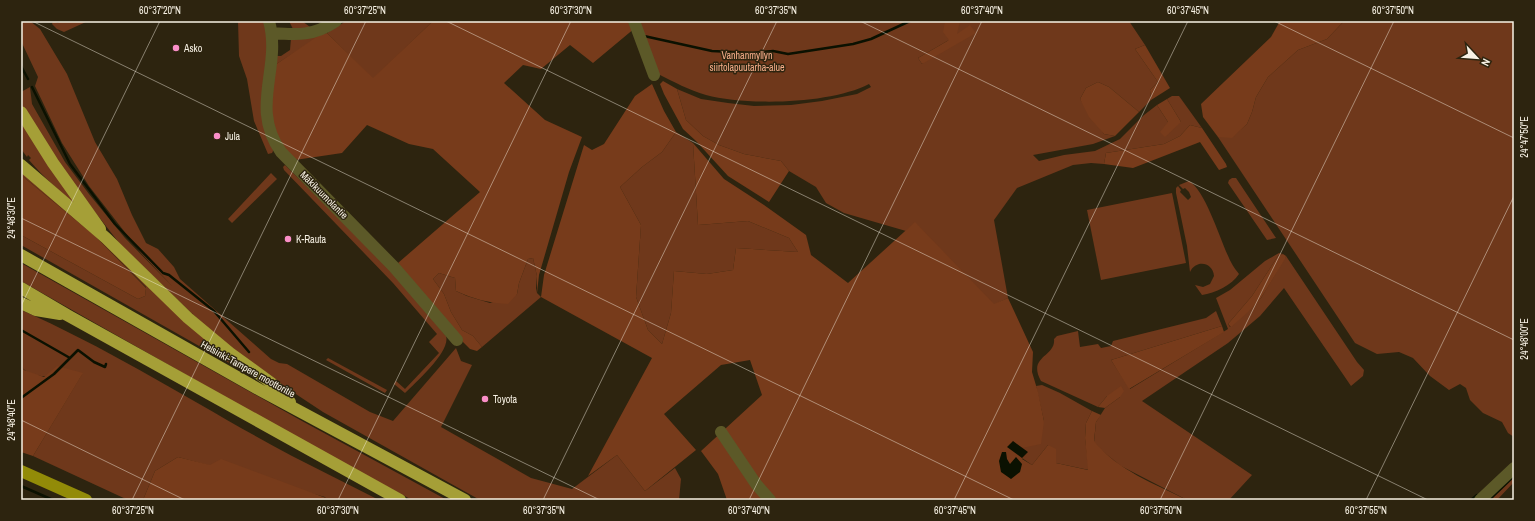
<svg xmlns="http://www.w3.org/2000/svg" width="1535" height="521" viewBox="0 0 1535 521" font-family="'Archivo Narrow',sans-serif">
  <rect width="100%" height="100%" fill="#2d240f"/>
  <path fill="#6f381b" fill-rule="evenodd" d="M21,21H30L40,29L67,74L95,142L117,179L132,215L146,243L158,249L174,267L180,279L271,359L279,363L287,364L370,412L393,421L456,348L461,361L472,365L441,427L531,478L572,489L617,455L645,491L675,468L681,479L679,500H480L323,412L261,371L209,330L120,244L84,198L42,139L21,104V92L30,87L32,104L65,162L89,194L125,238L173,287L141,253L89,186L62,143L35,86L38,77L21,41Z
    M53,21L58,23L60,21H88L64,32L57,29L52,24Z
    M238,21H266L273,151L272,153L268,154L254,121L247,79L239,56Z
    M289,21H302L310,27V29H293Z
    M346,21H433L373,79L327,33Z
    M638,21H1118L1119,22L1129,21L1145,45L1135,49L1158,82L1150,90L1151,100L1139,112L1109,87L1098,82L1086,88L1080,99L1104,134L1115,136L1093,144L1033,155L1039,161L1064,155L1095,151L1120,139L1144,115L1157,105L1168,122H1181L1167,99L1172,96H1179L1202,128L1190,125L1180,136L1164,144L1106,153L1104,164L1091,163L1073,165L1017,188L994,220L1008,298L994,305L915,223L906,231L844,213L826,203L816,187L789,171L781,161L744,154L719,145L703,136L686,120L677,89L701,99L728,103L754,106L791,105L822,101L857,94L871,87L869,84C831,104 747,106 706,95C689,90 674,82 658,74ZM949,40L922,64L918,58Z
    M1344,21H1514V437L1508,433L1502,422L1483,413L1470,400L1466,388L1460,384L1449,390L1430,376L1413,358L1399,352L1377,354L1355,343L1218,137H1232L1247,124L1252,112L1256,97L1268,77L1298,50L1327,39Z
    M320,36L275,65L276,56H281L290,50L291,38Z
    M21,120L80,209C62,193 44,178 29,160L31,158L28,155L27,157L21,149Z
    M676,132L693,143L698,225L748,221L789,238L798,252L736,248L733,270L707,274L674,271L671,313L662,344L648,330L636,297L641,225L620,187L642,167L662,152Z
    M285,165L393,272L446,336C451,351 416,382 405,393L394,384L396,381L405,389L439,353L429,342L437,334L393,283L284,170L283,167Z
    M21,172L42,188L245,369V372L21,245V235L138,299L145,296L146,287L94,235L21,175Z
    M271,173L277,179L232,223L228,219Z
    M1232,178H1236L1276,238L1267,240L1228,183L1229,180Z
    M1189,181C1207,192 1221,244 1232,264C1234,268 1237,271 1239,274C1232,285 1215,293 1202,295L1195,285L1203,287L1210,284L1214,276C1213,262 1196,259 1190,272L1187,246L1176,193V188L1178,186L1181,190L1180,192L1188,200L1191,197L1189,192L1185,188L1183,189L1179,185Z
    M1172,193L1186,263L1101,280L1087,210Z
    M1279,253L1283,254L1278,256L1252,296L1228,324L1230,327L1261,298L1286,256L1357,362L1364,370L1363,376L1351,386L1284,288L1260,316L1228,343L1142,401L1252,475L1229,500H1187L1121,466L1101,450L1094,442L1096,422L1105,408L1120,397L1107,396L1098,407L1041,381C1027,356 1056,357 1054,339L1057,336L1078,331L1080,347L1098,344L1101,348L1111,346L1113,341L1206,318L1216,311L1222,326L1111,360L1130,389L1228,329L1216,298L1230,290L1265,261Z
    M533,258L537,276L536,288L537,293L541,297L482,347L473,336L462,330L451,312L444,294L433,279L439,273L455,278L456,291L467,296L490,303L517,294L519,283L528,259Z
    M21,263L302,421L447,500H412L294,436L21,281Z
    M21,310C115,351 202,408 292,456C321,471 350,485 379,500H327L325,497L178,457L155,471L143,500H128L33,456L82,374C66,375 31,382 21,366Z
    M328,358L387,390L385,393L326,360Z
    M1042,385L1060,393L1092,411L1086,423L1085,438L1089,470L1056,463L1048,445L1032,465L1022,458V448L1044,421L1036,386Z
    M1514,475V482L1497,500H1487Z"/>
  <path fill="#773b1b" d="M433,21H632L635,28L593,63L570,45L541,69L523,65L504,83L545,120L582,137L569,172L539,275L537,293V276L533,258L528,259L519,283L517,294L508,304C489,303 473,299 456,291L455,278L439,273L433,279L444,294L451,312L462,330L473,336L482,347L477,351L470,349L462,341L398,263L480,192L433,149L409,144L367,125L342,153L295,160C289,153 282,147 278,138C267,115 273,89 275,65L321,34L327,33L373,78Z
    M945,21H960L957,34L970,25L976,33L922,64L918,58L949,40L943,32Z
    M1280,21H1344L1327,39L1298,50L1268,77L1256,97L1252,112L1247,124L1232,138L1218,137L1203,117L1201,104L1271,37Z
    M1145,45L1170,88L1151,100L1150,90L1158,82L1135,49Z
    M663,81L677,89L686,120L703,136L719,145L744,154L781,161L789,171L769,202L728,176L696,141L683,129L664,94L660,84Z
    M1098,82L1109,87L1139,112L1115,136L1104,134L1089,117L1080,99L1086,88Z
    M652,84L664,111L676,132L662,152L642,167L620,187L641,225L636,297L648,330L662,344L671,313L674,271L707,274L733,270L736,248L798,252L789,238L748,221L698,225L693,143L724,179L764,205L806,235L811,255L848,283L915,222L994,304L1008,298L1033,352L1032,372L1038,392L1044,421L1041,444L1022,448L1028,452L1022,459L1032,465L1048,445L1056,449V463L1088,470L1085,438L1086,423L1092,411L1101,415L1096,422L1094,441C1117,470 1155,484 1187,500H727L718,474L701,451L762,395L750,360L721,365L664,414L696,450L645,491L617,455L588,476L652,358L541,297L544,275L584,145L592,150L604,144L635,96Z
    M1167,99L1181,122L1165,137L1160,132L1168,122L1157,105Z
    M1190,125L1202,128L1226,164L1227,167L1219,170L1200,142L1133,168L1104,164L1106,153L1164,144L1180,136Z
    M21,175L94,235L146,288L145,296L138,299L21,235Z
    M1283,254L1286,256L1285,259L1261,298L1248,312L1231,327L1228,324L1252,296L1278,256Z
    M1222,326L1224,332L1129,389L1111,360Z
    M21,366L24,370L44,377L57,366L83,373L33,456L21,452Z
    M1121,386L1124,391L1120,397L1105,408L1098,407L1107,396Z
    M178,457L210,465L221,459L326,498L327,500H143L155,471Z"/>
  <path fill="#0b1101" d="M1013,441L1028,452L1022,458L1007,447Z
    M1002,452H1006L1007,459L1010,464L1016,457L1022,464L1020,472L1011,479L1001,472L999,461Z"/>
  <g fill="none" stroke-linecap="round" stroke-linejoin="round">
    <path stroke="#0b1101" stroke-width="2.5" d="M644,36L712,51L752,53L773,51L788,54L853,44L871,39L910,21
      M21,66L28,79
      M32,87L70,164L115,224L163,273L169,275L214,311L249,352
      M21,330L70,358
      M21,398L54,374L78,350L94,362L105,367L106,364
      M21,486L53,500
      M1471,500L1477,495
      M1489,500L1514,476"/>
    <path stroke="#5c5928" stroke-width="12" d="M269,21C282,68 249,107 281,152L394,267L457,340
      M634,21L654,75
      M272,33C298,35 314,36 336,21
      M721,432L756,484L770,500
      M1480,500L1514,468"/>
    <path stroke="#928b08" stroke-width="12" d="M21,471L86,500"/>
    <path stroke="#a59f37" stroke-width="12" d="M21,112L53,163L100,229
      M21,165L106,238L188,318L230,353L274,385L290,402
      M21,255L260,390L465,500
      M21,288L67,315L400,500
      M21,303L36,310L60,314"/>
  </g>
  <path fill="none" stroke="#f8f2e5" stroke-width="1" stroke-opacity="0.45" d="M32,21L1014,500M446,21L1428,500M860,21L1514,340M1274,21L1514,138M21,218L600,500M21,306L160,21M21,420L185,500M132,500L366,21M338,500L571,21M543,500L777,21M749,500L982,21M954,500L1188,21M1160,500L1394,21M1366,500L1514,196"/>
  <g fill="#fa8fc8" stroke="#2d240f" stroke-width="1.5">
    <circle cx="176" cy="48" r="4"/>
    <circle cx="217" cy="136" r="4"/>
    <circle cx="288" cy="239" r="4"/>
    <circle cx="485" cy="399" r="4"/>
  </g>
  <g text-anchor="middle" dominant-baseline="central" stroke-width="3" stroke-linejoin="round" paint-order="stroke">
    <g font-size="10" fill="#f8f2e5" stroke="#2d240f" text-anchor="start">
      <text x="184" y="48">Asko</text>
      <text x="225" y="136">Jula</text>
      <text x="296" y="239">K-Rauta</text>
      <text x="493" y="399">Toyota</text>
    </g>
    <g font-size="10" fill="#f7ae8a" stroke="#2d240f">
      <text x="747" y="55">Vanhanmyllyn<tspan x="747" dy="12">siirtolapuutarha-alue</tspan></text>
    </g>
    <g font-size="10" fill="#f8f2e5" stroke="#2d240f">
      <text transform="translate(324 195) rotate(45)">Mäkikuumolantie</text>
      <text transform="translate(248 369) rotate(29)">Helsinki-Tampere moottoritie</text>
    </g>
  </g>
  <rect width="1535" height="521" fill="none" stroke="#2d240f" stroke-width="44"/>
  <g transform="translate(1477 58) rotate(116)" stroke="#2d240f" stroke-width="3" paint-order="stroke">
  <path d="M0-3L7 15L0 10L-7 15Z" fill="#f8f2e5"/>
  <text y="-6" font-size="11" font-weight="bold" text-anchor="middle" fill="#f8f2e5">N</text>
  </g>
  <rect x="22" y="22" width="1491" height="477" fill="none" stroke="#f8f2e5" stroke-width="1.5"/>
  <g font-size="10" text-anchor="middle" fill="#f8f2e5">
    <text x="160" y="14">60°37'20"N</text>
    <text x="365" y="14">60°37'25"N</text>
    <text x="571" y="14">60°37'30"N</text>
    <text x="776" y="14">60°37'35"N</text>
    <text x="982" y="14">60°37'40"N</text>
    <text x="1188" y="14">60°37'45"N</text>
    <text x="1393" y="14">60°37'50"N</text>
    <text transform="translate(1524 137) rotate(-90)" y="4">24°47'50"E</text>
    <text transform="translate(11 218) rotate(-90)" y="4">24°48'30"E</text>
    <text transform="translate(1524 339) rotate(-90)" y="4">24°48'00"E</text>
    <text transform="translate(11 420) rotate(-90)" y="4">24°48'40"E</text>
    <text x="133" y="514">60°37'25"N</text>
    <text x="338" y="514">60°37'30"N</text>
    <text x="544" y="514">60°37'35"N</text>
    <text x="749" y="514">60°37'40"N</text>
    <text x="955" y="514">60°37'45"N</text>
    <text x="1161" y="514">60°37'50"N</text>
    <text x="1366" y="514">60°37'55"N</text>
  </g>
</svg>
